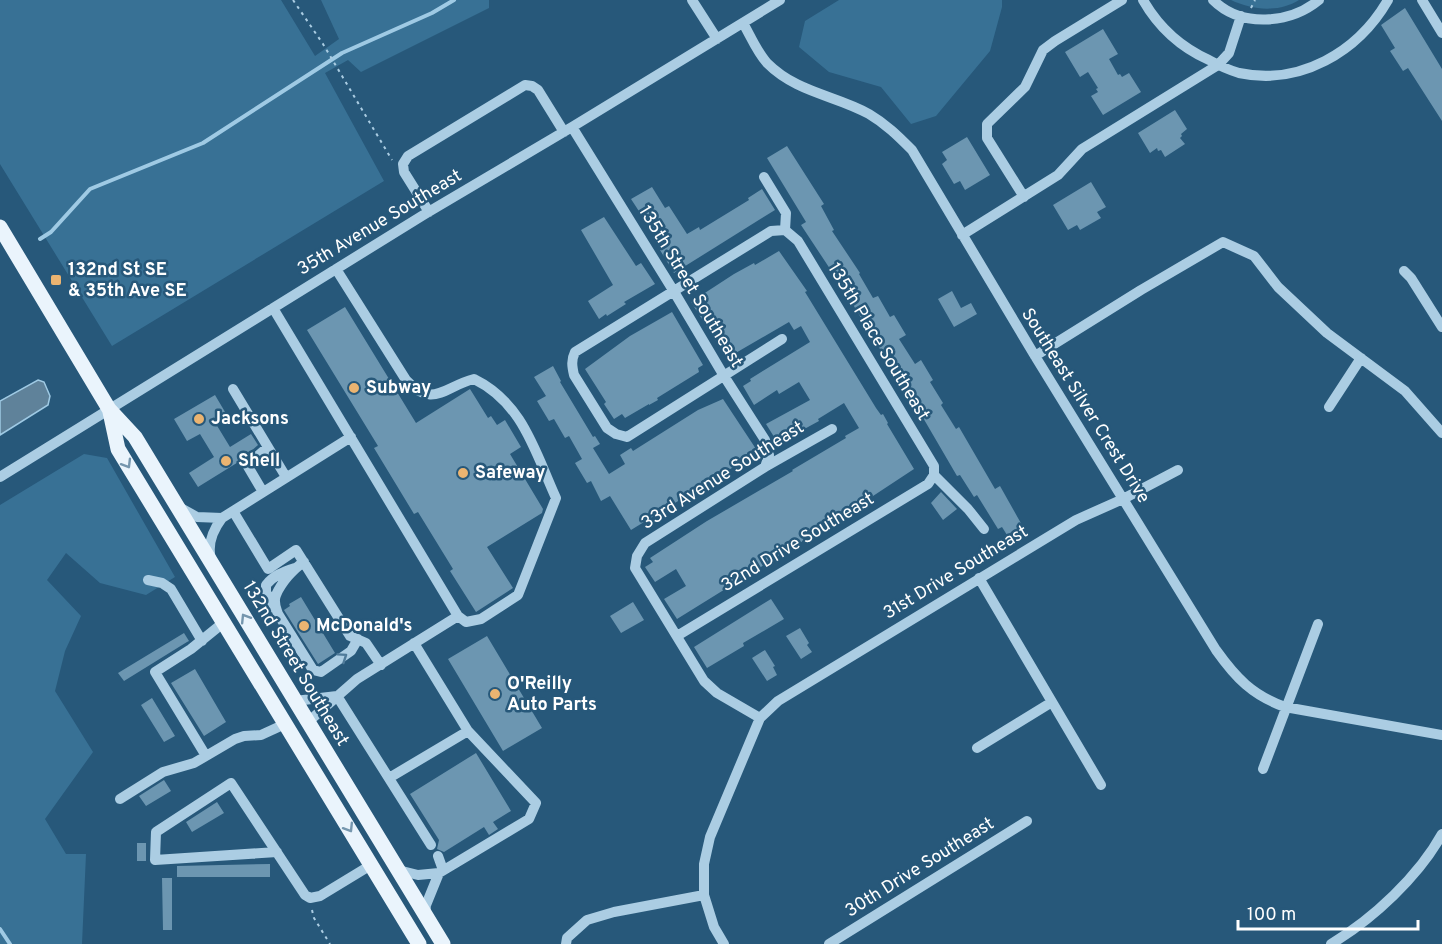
<svg xmlns="http://www.w3.org/2000/svg" width="1442" height="944" viewBox="0 0 1442 944" font-family="Overpass,sans-serif">
  <rect width="100%" height="100%" fill="#27587a"/>
  <path fill="#387195" d="M0,0H281L315,56L339,39L321,0H489V8L361,72L348,60L325,73L384,181L112,346L0,164Z
    M839,0H1002V7L990,51L936,116L911,124L881,87L829,72L799,47L805,21Z
    M1231,0H1299C1278,13 1252,10 1231,0Z
    M84,454L107,458L175,577L146,595L100,583L66,553L47,580L81,616L65,651L55,691L93,752L45,819L66,854H86L82,944H0V505Z"/>
  <path fill="#5f829a" stroke="#9fcae4" stroke-width="1.5" d="M38,380L44,382L50,396L48,405L0,435V401Z"/>
  <g fill="none" stroke-linecap="round" stroke-linejoin="round">
    <path stroke="#9fcae4" stroke-width="4" d="M40,239L51,232L90,189L203,143L342,53L432,13L454,0
      M0,929L10,944"/>
  </g>
  <path fill="#6c96b1" d="M1405,8L1442,69V121L1408,68L1403,71L1390,51L1395,48L1381,25Z
    M1103,29L1118,54L1109,59L1118,75L1120,74L1122,77L1129,73L1141,92L1103,115L1091,96L1098,92L1096,89L1098,88L1088,72L1080,77L1065,52Z
    M1175,110L1187,129L1181,134L1182,136L1180,138L1185,144L1165,157L1161,150L1158,151L1157,148L1150,153L1138,133Z
    M967,137L990,175L965,190L960,181L954,184L942,164L947,160L942,152Z
    M787,146L824,204L821,206L834,230L832,231L860,273L859,274L873,298L878,296L890,317L894,315L906,335L899,339L915,364L921,360L933,380L930,382L943,403L941,405L956,429L959,427L995,489L1000,486L1009,502L1022,525L1007,535L1002,527L998,529L977,495L974,497L960,475L957,476L922,416L920,418L894,372L892,373L887,365L888,364L883,354L846,293L801,225L806,222L767,158Z
    M1091,182L1106,207L1097,212L1101,218L1080,230L1077,225L1068,230L1053,205Z
    M652,187L665,208L669,206L687,234L699,227L700,230L749,200L748,198L762,189L775,210L674,273L660,250L663,248L631,199Z
    M604,217L636,266L641,263L655,284L624,302L626,304L607,316L606,314L599,319L588,301L613,285L581,230Z
    M779,251L807,291L805,292L876,408L881,415L883,414L888,423L887,424L914,469L832,523L677,619L664,599L686,586L676,569L655,582L645,567L653,562L650,558L707,521L793,471L792,470L846,438L845,436L859,428L844,403L818,419L819,421L786,439L784,435L776,440L766,424L810,400L799,382L779,394L777,390L754,405L743,386L751,381L750,379L810,342L801,326L794,330L789,322L727,358L691,302L734,274L754,263L755,265Z
    M952,291L961,308L971,303L977,314L954,327L938,299Z
    M345,307L416,423L470,389L488,418L491,416L497,425L505,420L521,447L510,454L543,509L542,513L487,547L513,588L476,612L450,571L453,569L418,512L414,514L374,448L378,446L307,330Z
    M672,312L703,365L698,368L699,372L657,398L658,400L649,405V404L625,418L622,414L614,419L604,404L606,402L585,369L630,336Z
    M553,366L561,381L560,382L593,437L595,436L600,444L593,448L609,474L625,464L620,455L631,448L633,451L698,410L723,399L756,449L751,452L753,455L631,530L610,496L601,501L591,481L587,483L575,463L582,459L569,436L565,438L554,419L549,421L537,401L546,396L534,377Z
    M215,395L228,417L216,424L230,447L251,434L258,445L240,461L198,487L189,473L214,457L200,434L187,441L174,419Z
    M941,492L957,509L943,520L931,503Z
    M301,597L335,653L318,664L284,610L290,606L289,604Z
    M771,599L784,619L743,643L744,646L707,668L694,647Z
    M633,602L644,620L621,633L610,616Z
    M800,628L809,643L807,645L812,652L801,659L786,636Z
    M184,633L189,641L187,642L124,681L118,673Z
    M487,636L542,728L503,751L448,659Z
    M765,650L775,666L773,667L777,675L767,681L752,658Z
    M195,669L226,722L204,736L171,683Z
    M152,698L175,736L164,742L141,705Z
    M476,753L511,811L493,822L498,829L489,835L484,827L444,852L437,849L439,840L410,794Z
    M164,780L171,791L146,806L139,796Z
    M217,802L224,813L192,832L186,822Z
    M137,843H146V861H137Z
    M270,864V877H177V866Z
    M162,878H172V930H163Z"/>
  <g fill="none" stroke-linecap="round" stroke-linejoin="round">
    <path stroke="#abcde3" stroke-width="2" stroke-dasharray="3 4.5" stroke-linecap="butt" d="M293,0L323,44L392,160
      M1251,8L1255,0
      M312,910L314,918L330,944"/>
    <path stroke="#abcde3" stroke-width="10" d="M692,0L717,39
      M1143,0C1159,28 1180,47 1209,60C1218,65 1229,70 1239,73C1300,86 1358,52 1388,0
      M1213,0C1241,28 1290,24 1319,0
      M1422,0L1442,33
      M743,23C750,35 757,52 767,63C797,93 835,95 869,114C886,124 898,136 912,150L1035,356L1216,650C1236,678 1252,695 1285,707L1442,735
      M572,127L673,290L724,376L765,440L769,455L765,467
      M764,177L786,213L785,230
      M1024,197L987,138V124L1025,87L1043,50L1055,41L1122,0
      M429,212L404,172L403,164L408,156L525,85L532,86L538,90L564,132
      M785,230L798,241L934,466V475
      M962,235L1058,175L1082,149L1218,65L1229,53L1241,16
      M336,269L406,380C433,409 443,387 474,379C523,403 535,452 556,498L518,595L481,619L466,622L458,616
      M1404,271L1411,278L1442,327
      M273,308L458,616L357,679L308,722
      M782,339L627,437L616,434L607,428L574,375C572,366 571,360 575,352L771,231L785,230
      M1035,356L1141,290L1223,242L1254,256L1278,287L1327,333L1405,391L1442,433
      M233,389L286,477
      M1329,407L1361,358
      M934,475L968,509L984,529
      M0,477L425,214L572,127L780,0
      M263,492L247,465L268,447
      M179,507L197,517L222,518L351,437
      M233,511L268,569L296,550L350,636L366,643L381,665
      M211,559C207,544 213,530 222,518
      M304,562C293,569 281,583 276,595C273,602 276,608 278,614L313,670L321,672L351,651L358,639
      M979,578L1101,785
      M148,580L162,583L171,589L202,641
      M274,608L266,592V585C274,575 283,572 295,568
      M677,636L928,484L934,475
      M337,696L431,845
      M295,701L337,696
      M760,718L717,693L704,681L635,568L637,556L645,543L765,467L832,429
      M977,748L1052,702
      M206,756L155,672L191,649L223,623
      M1263,769L1318,624
      M389,778L468,731
      M120,799L163,772L194,763L235,739L244,736L261,735L285,724
      M277,852L155,860L156,832L231,783L305,895L310,898L320,896L371,865
      M438,856L443,870
      M398,870L418,875L439,873L529,819L536,803L468,731L414,643
      M425,915L426,905L439,873
      M566,944L567,938L587,920L614,912L704,895
      M724,944L714,927L704,895V864L710,837L760,718L778,701L1076,520L1123,499L1178,470
      M829,944L1027,821
      M1331,944C1373,919 1419,876 1442,834"/>
    <path stroke="#eaf4fc" stroke-width="15" d="M0,227L109,409L135,437L443,944
      M110,412L118,449L419,944"/>
  </g>
  <defs><path id="oneway-chevron" d="M-2-3.5L2.5 0L-2 3.5" fill="none" stroke-width="1.6" stroke-linecap="round" stroke-linejoin="round" transform="scale(1.5)"/></defs>
  <g stroke="#7596ae">
    <use href="#oneway-chevron" transform="translate(127 464) rotate(59)"/>
    <use href="#oneway-chevron" transform="translate(245 618) rotate(-122)"/>
    <use href="#oneway-chevron" transform="translate(349 828) rotate(58)"/>
  </g>
  <use stroke="#4f7b9a" href="#oneway-chevron" transform="translate(343 657) rotate(-34)"/>
  <g fill="#ebb471" stroke="#27587a" stroke-width="2">
    <rect x="50" y="274" width="12" height="12" rx="3"/>
    <circle cx="354" cy="388" r="6"/>
    <circle cx="199" cy="419" r="6"/>
    <circle cx="226" cy="461" r="6"/>
    <circle cx="463" cy="473" r="6"/>
    <circle cx="304" cy="626" r="6"/>
    <circle cx="495" cy="694" r="6"/>
  </g>
  <g text-anchor="middle" dominant-baseline="central" stroke-width="5" stroke-linejoin="round" paint-order="stroke">
    <g font-size="18" fill="#fff" stroke="#27587a">
      <text transform="translate(380 223) rotate(-31)">35th Avenue Southeast</text>
      <text transform="translate(690 287) rotate(59)">135th Street Southeast</text>
      <text transform="translate(878 342) rotate(59)">135th Place Southeast</text>
      <text transform="translate(1085 406) rotate(58)">Southeast Silver Crest Drive</text>
      <text transform="translate(723 476) rotate(-32)">33rd Avenue Southeast</text>
      <text transform="translate(798 543) rotate(-31)">32nd Drive Southeast</text>
      <text transform="translate(956 573) rotate(-31)">31st Drive Southeast</text>
      <text transform="translate(295 664) rotate(59)">132nd Street Southeast</text>
      <text transform="translate(920 868) rotate(-32)">30th Drive Southeast</text>
    </g>
    <g font-size="18" font-weight="bold" fill="#fff" stroke="#27587a" text-anchor="start">
      <text x="68" y="270">132nd St SE<tspan x="68" dy="21">&amp; 35th Ave SE</tspan></text>
      <text x="366" y="388">Subway</text>
      <text x="211" y="419">Jacksons</text>
      <text x="238" y="461">Shell</text>
      <text x="475" y="473">Safeway</text>
      <text x="316" y="626">McDonald's</text>
      <text x="507" y="684">O'Reilly<tspan x="507" dy="21">Auto Parts</tspan></text>
    </g>
  </g>
  <path d="M1238 920v9h180v-9" fill="none" stroke="#ffffff" stroke-width="3"/>
  <text x="1247" y="920" font-size="18" fill="#ffffff" stroke="#27587a" stroke-width="4.5" paint-order="stroke">100 m</text>
</svg>
